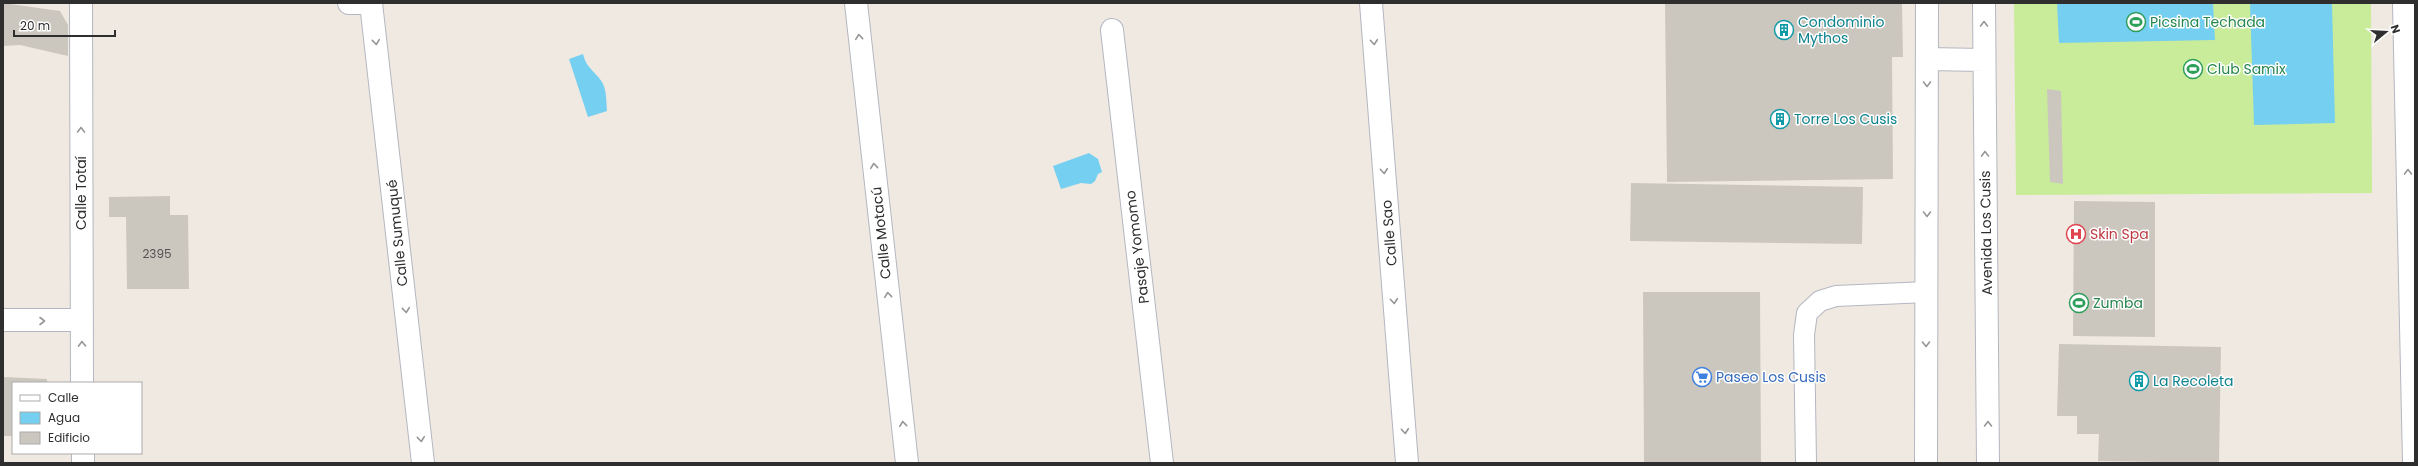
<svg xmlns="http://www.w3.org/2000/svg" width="2418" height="466" viewBox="0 0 2418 466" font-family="Poppins,sans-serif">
  <rect width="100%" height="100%" fill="#efe9e1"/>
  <path fill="#c9ec9a" d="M2014,3H2371L2372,193L2016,195Z"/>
  <path fill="#75cff0" d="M2057,3H2213L2215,40L2059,43Z
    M2250,3H2332L2335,123L2254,125Z
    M583,54C586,68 596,72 602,82C607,90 606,102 607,111L588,117L569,59Z
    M1089,153L1098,159L1102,172L1098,174L1095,181L1091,184L1081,183L1061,189L1053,166Z"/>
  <path fill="#cbc7bf" d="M3,3L60,11L68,25V56L20,45L3,46Z
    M1665,3H1902L1903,57H1892L1893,179L1667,182Z
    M2047,89L2061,91L2063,184L2050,182Z
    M1631,183L1863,187L1862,244L1630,241Z
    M170,196V215H188L189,289H127L126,217H109V197Z
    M2074,201L2155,202V337L2073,336Z
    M1643,292H1760L1761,463H1644Z
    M2059,344L2221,347L2219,463L2098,461L2099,434H2077V416H2057Z
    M3,377L47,379V383H13V436H3Z"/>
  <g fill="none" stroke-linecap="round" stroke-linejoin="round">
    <defs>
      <path id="lane" d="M1806,463L1804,335L1807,313L1820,301L1836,296L1927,292"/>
      <path id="street" d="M81,3L82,383
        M349,3H371
        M371,3L423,463
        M856,3L907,463
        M1371,3L1407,463
        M2404,3L2414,463
        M1112,30L1162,463
        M3,320H81
        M83,453V463"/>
      <path id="secondary" d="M1984,3L1988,463
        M1927,59L1984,60
        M1926,463L1927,3"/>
    </defs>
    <use href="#lane" stroke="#b4b7c1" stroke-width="22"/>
    <use href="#street" stroke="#b4b7c1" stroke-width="24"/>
    <use href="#secondary" stroke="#b4b7c1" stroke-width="24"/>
    <use href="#lane" stroke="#fff" stroke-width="20"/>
    <use href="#street" stroke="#fff" stroke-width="22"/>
    <use href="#secondary" stroke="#fff" stroke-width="22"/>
  </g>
  <defs><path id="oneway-chevron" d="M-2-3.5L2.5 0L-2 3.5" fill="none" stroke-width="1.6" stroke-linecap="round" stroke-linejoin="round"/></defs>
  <g stroke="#969696">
    <use href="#oneway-chevron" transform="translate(1984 24) rotate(-90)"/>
    <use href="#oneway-chevron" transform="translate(859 37) rotate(-96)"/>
    <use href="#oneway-chevron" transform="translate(376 42) rotate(84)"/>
    <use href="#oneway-chevron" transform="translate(1374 42) rotate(85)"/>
    <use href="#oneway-chevron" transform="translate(1927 84) rotate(90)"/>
    <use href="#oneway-chevron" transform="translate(81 130) rotate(-90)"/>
    <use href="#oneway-chevron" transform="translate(1985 154) rotate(-91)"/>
    <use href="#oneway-chevron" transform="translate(874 166) rotate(-96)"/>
    <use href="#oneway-chevron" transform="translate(1384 171) rotate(85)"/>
    <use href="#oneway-chevron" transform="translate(2408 172) rotate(-91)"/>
    <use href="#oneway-chevron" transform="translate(1927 214) rotate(90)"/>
    <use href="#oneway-chevron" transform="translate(888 295) rotate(-96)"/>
    <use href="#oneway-chevron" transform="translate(1394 301) rotate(85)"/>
    <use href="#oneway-chevron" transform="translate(406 310) rotate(84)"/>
    <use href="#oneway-chevron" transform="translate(42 321)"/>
    <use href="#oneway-chevron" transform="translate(82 344) rotate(-91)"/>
    <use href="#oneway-chevron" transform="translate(1926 344) rotate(90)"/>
    <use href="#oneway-chevron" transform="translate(903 424) rotate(-96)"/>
    <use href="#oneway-chevron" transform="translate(1988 424) rotate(-90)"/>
    <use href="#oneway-chevron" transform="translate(1405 431) rotate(85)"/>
    <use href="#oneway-chevron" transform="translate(421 439) rotate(84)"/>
  </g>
  <defs>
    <symbol id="stadium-ring" viewBox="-11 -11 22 22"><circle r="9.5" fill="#fff" stroke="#2e9e5b" stroke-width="1.5"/><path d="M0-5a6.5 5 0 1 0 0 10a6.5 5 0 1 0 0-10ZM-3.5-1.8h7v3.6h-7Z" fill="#2e9e5b"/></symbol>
    <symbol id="building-ring" viewBox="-11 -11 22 22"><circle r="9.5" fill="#fff" stroke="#0f9aa8" stroke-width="1.5"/><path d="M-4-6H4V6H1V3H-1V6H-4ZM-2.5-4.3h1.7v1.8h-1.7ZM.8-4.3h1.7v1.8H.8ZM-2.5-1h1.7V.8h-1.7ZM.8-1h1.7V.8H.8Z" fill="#0f9aa8"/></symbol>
    <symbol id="hospital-ring" viewBox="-11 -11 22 22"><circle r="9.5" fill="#fff" stroke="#e0444e" stroke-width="1.5"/><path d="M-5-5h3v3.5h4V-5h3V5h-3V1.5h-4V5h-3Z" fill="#e0444e"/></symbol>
    <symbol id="supermarket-ring" viewBox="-11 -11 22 22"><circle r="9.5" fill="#fff" stroke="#3f7fe0" stroke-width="1.5"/><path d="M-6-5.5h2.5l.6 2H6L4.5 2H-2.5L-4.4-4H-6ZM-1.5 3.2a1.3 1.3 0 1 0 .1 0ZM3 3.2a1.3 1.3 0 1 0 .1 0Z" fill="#3f7fe0"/></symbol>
  </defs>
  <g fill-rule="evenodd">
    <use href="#stadium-ring" x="2125" y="11" width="22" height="22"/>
    <use href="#building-ring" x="1773" y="19" width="22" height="22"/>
    <use href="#stadium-ring" x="2182" y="58" width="22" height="22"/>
    <use href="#building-ring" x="1769" y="108" width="22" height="22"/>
    <use href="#hospital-ring" x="2065" y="223" width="22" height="22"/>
    <use href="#stadium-ring" x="2068" y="292" width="22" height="22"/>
    <use href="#supermarket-ring" x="1691" y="366" width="22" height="22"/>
    <use href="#building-ring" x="2128" y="370" width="22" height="22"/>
  </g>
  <g text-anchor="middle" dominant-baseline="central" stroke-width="3" stroke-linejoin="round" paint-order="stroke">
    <g font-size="12" fill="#555452">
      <text x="157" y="253">2395</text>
    </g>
    <g font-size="14" fill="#0d838f" stroke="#fff" text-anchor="start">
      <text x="1798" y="22">Condominio<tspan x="1798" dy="16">Mythos</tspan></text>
      <text x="1794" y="119">Torre Los Cusis</text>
      <text x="2153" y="381">La Recoleta</text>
    </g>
    <g font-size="14" fill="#27864d" stroke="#fff" text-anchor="start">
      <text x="2150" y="22">Picsina Techada</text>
      <text x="2207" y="69">Club Samix</text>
      <text x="2093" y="303">Zumba</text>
    </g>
    <g font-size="14" fill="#2e2e2e" stroke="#fff">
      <text transform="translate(81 193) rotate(-90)">Calle Totaí</text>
      <text transform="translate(397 233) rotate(-96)">Calle Sumuqué</text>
      <text transform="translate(881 233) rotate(-96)">Calle Motacú</text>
      <text transform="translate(1389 233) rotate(-95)">Calle Sao</text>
      <text transform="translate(1986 233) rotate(-91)">Avenida Los Cusis</text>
      <text transform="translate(1137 247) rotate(-97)">Pasaje Yomomo</text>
    </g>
    <g font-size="14" fill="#be3a42" stroke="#fff" text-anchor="start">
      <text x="2090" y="234">Skin Spa</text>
    </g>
    <g font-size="14" fill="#366cbe" stroke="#fff" text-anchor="start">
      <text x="1716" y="377">Paseo Los Cusis</text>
    </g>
  </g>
  <rect width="2418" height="466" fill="none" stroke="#2e2e2e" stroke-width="8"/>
  <rect x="12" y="382" width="130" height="72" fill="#ffffff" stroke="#ababab"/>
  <rect x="20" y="395" width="20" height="6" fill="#ffffff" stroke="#ababab"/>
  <text x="48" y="402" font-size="12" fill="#2e2e2e">Calle</text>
  <rect x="20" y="412" width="20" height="12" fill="#75cff0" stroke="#ababab"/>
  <text x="48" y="422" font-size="12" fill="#2e2e2e">Agua</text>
  <rect x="20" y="432" width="20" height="12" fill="#cbc7bf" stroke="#ababab"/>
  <text x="48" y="442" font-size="12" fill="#2e2e2e">Edificio</text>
  <g transform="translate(2386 32) rotate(72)" stroke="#ffffff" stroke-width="3" paint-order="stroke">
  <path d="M0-3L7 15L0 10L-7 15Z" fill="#2e2e2e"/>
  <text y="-6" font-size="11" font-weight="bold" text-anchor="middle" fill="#2e2e2e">N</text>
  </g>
  <path d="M14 30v6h101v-6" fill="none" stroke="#2e2e2e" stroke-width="2"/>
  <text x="20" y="30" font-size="12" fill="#2e2e2e" stroke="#ffffff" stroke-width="3" paint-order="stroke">20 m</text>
</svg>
